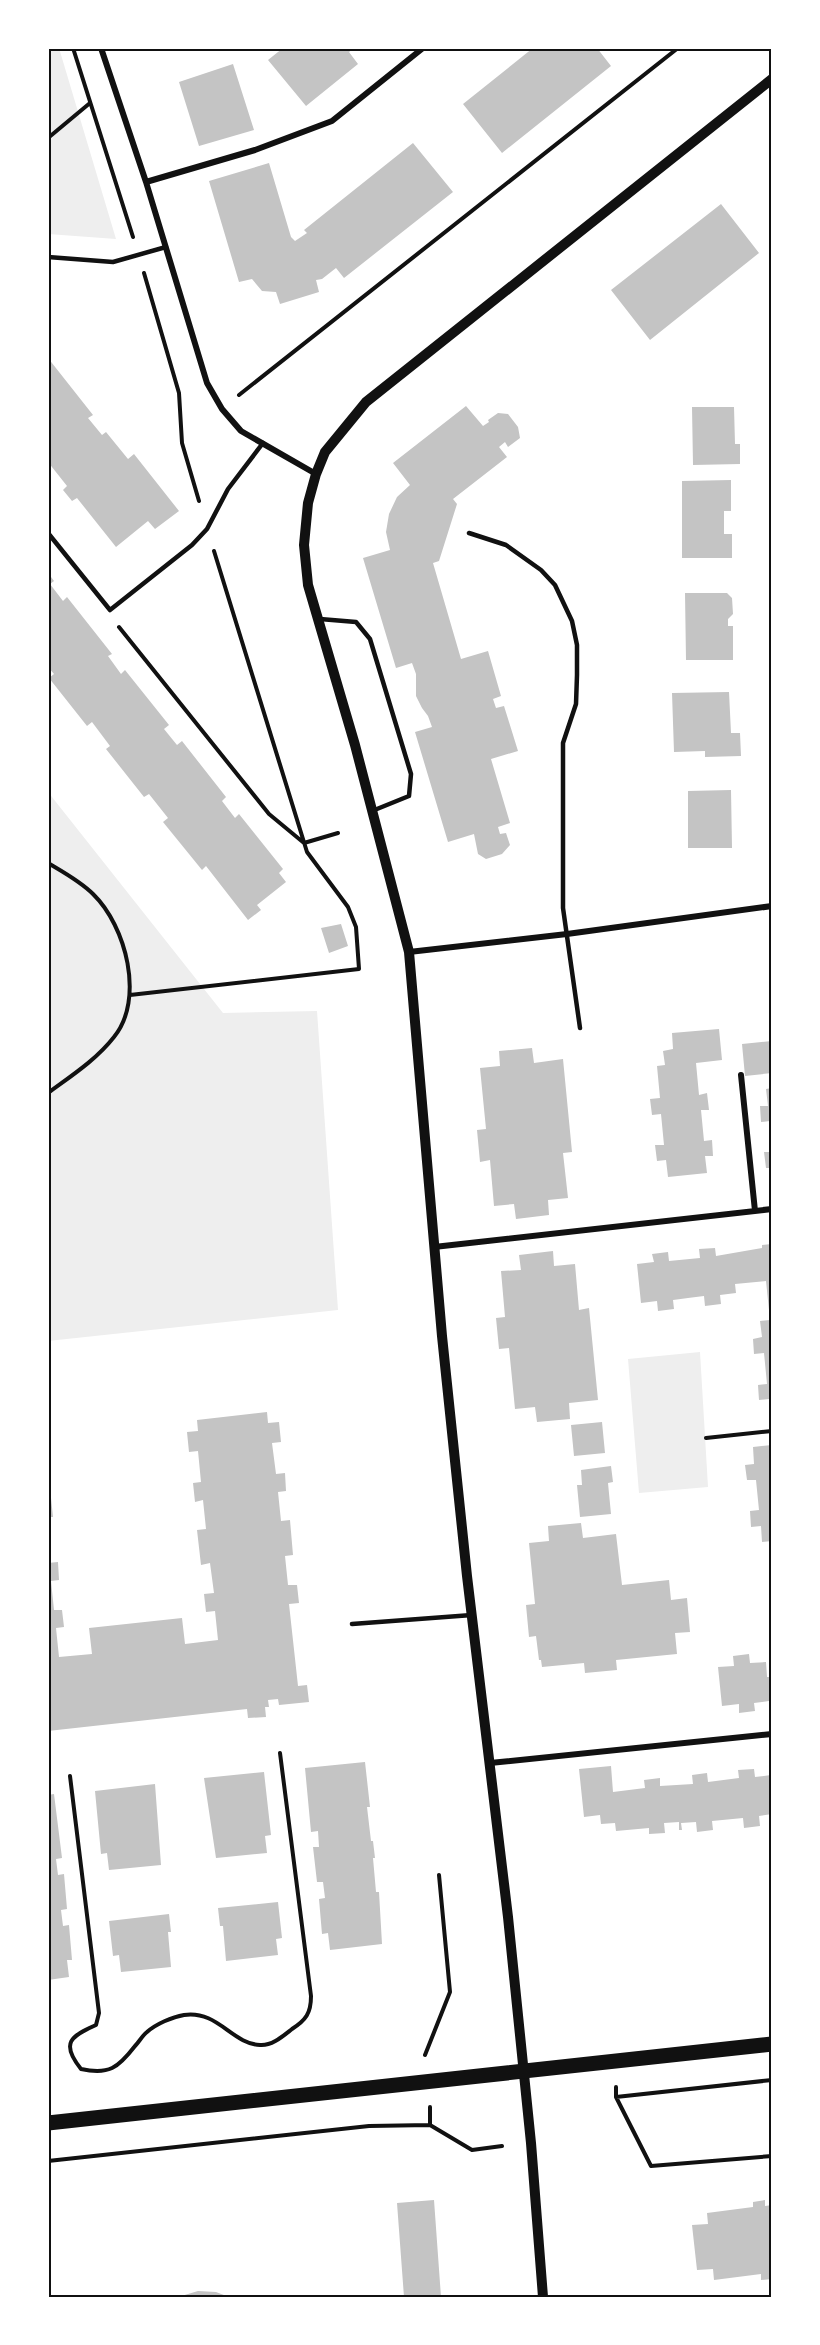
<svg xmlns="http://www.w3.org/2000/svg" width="820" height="2345" viewBox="0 0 820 2345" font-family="Rubik,sans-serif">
  <rect width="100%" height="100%" fill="#fff"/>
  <path fill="#eee" d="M48,48H59L116,239L48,234Z
    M48,792L223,1013L317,1011L338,1310L48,1341Z
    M700,1352L708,1487L639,1493L628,1359Z"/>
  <path fill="#c4c4c4" d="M283,48H354L349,52L358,64L306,106L268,60Z
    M533,48H597L611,66L502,153L463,104Z
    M233,64L254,130L199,146L179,82Z
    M413,143L453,192L344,278L336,268L322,279L316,280L319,292L280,304L276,292L262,291L252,279L239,282L209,181L269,163L291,237L295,241L307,233L304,230Z
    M721,204L759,253L650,340L611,290Z
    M48,358L93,415L88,418L102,435L106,432L128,459L134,454L179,511L155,529L148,521L116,547L77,498L72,501L63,490L67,486L48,462Z
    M466,406L483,426L489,422L488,420L498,413L508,414L518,427L520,438L508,447L505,442L499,447L507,457L453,499L457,504L439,561L433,563L461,659L488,651L501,696L493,699L496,708L504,706L518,751L491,759L510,823L498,827L500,834L506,833L510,845L502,854L486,859L478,854L474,834L448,842L415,732L432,727L428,716L422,708L416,696V674L412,663L396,668L363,558L390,550L386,532L389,514L397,497L410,485L393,463Z
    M692,407H734L735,444H740V464L693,465Z
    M731,480V511H724V534H732V558H682V481Z
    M48,573L54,581L50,584L63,601L67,597L112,654L108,656L121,674L125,670L169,725L164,729L177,745L182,741L226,797L222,801L235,818L239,814L283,869L279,873L286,882L257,905L261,910L248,920L206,866L202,870L163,822L168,818L149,794L144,797L106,749L110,746L92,722L87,726L49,678L54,674L48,667Z
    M685,593H727L732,598L733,614L728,619V626H733V660H686Z
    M729,692L731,733H740L741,756L705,757V751L674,752L672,693Z
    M731,790L732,848H688V791Z
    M341,924L348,946L329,953L321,928Z
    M719,1029L722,1060L696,1063L699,1095L707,1093L709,1110H701L704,1141L712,1140L713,1156H705L707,1173L668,1177L666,1160L657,1161L655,1145H664L661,1114L652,1115L650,1099L660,1098L657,1066L665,1065L663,1051L673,1049L672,1033Z
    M772,1041V1073L745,1076L742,1044Z
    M532,1048L534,1063L563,1059L572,1152L563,1153L568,1198L548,1200L549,1215L516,1219L514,1204L494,1206L490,1160L480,1162L477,1130L486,1129L480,1068L500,1066L499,1051Z
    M772,1088V1129H770V1121L761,1122L760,1106H768L766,1089Z
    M764,1152H772V1168H766Z
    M772,1244V1420H770L769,1399L759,1400L758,1385L767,1384L764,1353L754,1354L753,1339L762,1337L760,1321L770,1320L766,1281L735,1284L736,1293L720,1295L721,1304L705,1306L704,1296L688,1298L673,1300L674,1309L658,1311L657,1301L641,1303L637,1264L654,1262L652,1254L668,1252L669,1261L700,1258L699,1249L715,1248L716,1256L762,1248V1245Z
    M553,1251L554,1266L575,1264L579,1310L589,1308L598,1400L569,1403L570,1419L537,1422L535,1407L515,1409L509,1348L499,1349L496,1318L505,1317L501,1271L521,1270L519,1255Z
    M267,1412L268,1423L279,1422L281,1442L272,1443L276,1474L285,1473L286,1491L278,1492L281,1521L290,1520L293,1555L285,1556L288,1585H297L299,1603L289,1604L298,1686L307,1685L309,1702L279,1705L278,1699L268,1700L269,1707H265L266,1717L248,1718L247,1709L48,1731V1563L58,1562L59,1580L51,1581L54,1610H62L64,1627L56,1628L59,1657L92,1654L89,1628L182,1618L185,1644L218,1640L215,1611L206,1612L204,1594L214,1593L210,1563L201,1565L197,1530L206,1529L203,1500L195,1502L193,1483L201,1482L198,1451L189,1452L187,1432L198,1431L197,1420Z
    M602,1422L605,1453L574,1456L571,1425Z
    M772,1445V1541L762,1542L761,1526L751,1527L750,1511L759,1510L756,1480H747L745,1465L754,1464L753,1447Z
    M611,1466L613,1482L608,1483L611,1514L580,1517L577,1485H582L581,1470Z
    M48,1498H51L53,1517H48Z
    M581,1523L583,1538L616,1534L622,1585L669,1580L671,1600L687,1598L690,1632L675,1633L677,1654L616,1660L617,1670L585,1673L584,1663L542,1667L541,1660H539L536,1636L529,1637L526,1605L535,1604L529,1543L549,1541L548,1526Z
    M749,1654L750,1663L766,1662L767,1677H772V1709H769V1701L754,1703L755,1711L739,1713V1704L722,1706L718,1667L734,1666L733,1656Z
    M365,1762L370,1807H367L371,1841H373L375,1858H373L376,1892H379L382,1944L330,1950L328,1933L322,1934L319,1899L325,1898L323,1882H317L313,1847H319L318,1831L311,1832L305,1768Z
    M611,1766L613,1792L645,1788L644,1780L660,1778V1786L693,1784L692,1775L707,1773L708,1782L739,1778L738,1770L754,1769L755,1777L771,1775L772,1814L759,1816L760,1826L744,1828L743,1818L712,1821L713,1830L697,1832L696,1822L681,1823L682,1830H679V1822L664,1823L665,1833L649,1834V1828L616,1831L615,1823L601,1824L600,1815L584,1817L579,1769Z
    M264,1772L271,1835L265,1836L267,1853L216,1858L204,1778Z
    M155,1784L161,1865L109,1870L107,1853L101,1854L95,1791Z
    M54,1794L62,1858L56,1859L58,1875L64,1874L67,1909L61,1910L63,1926L69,1925L72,1960H67L69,1977L48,1980V1795Z
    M278,1902L282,1938L276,1939L278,1955L226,1961L223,1926H220L218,1908Z
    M169,1914L171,1932H168L171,1967L121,1972L119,1955L113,1956L109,1921Z
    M434,2200L441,2297H404L397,2203Z
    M765,2200V2206L772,2205V2279L761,2280V2274L714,2280L713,2269L697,2270L692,2225L708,2224L707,2213L753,2207V2202Z
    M198,2291L216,2292L229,2297H178Z"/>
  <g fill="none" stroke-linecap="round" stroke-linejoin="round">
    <path stroke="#111" stroke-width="4" d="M73,48L133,237
      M48,138L90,103
      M144,273L179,393L182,443L199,501
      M239,395L678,48
      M119,627L269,814L304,843L338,833
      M48,863C63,872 80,881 93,894C126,926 145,999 114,1037C96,1060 71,1076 48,1093
      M130,995L359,969L356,927L348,907L307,852L214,551
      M706,1438L772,1431
      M70,1776L99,2013L96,2025C71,2036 60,2043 81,2069C109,2075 118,2068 135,2046C139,2042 142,2036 147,2032C156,2024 172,2017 184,2015C218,2010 232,2044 260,2045C272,2046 283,2036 292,2029C306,2020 311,2013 311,1996L280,1753
      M425,2055L450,1992L439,1875
      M616,2087V2097L651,2166L772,2156
      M616,2097L772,2080
      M430,2107V2125
      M48,2161L369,2126L430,2125L472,2150L502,2146"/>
    <path stroke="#111" stroke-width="4.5" d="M48,257L113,262L166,247
      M48,533L110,610L192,545L207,529L228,489L263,443
      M469,533L506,545L541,570L555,585L572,621L577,645V675L576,704L563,743V908L580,1028
      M320,619L356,622L370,639L411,774L409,796L372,811
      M352,1624L472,1615"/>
    <path stroke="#111" stroke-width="6" d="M101,48L146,182L207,383L222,409L241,431L316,474
      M146,182L255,150L332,121L423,48
      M409,952L567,934L772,906
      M741,1075L755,1211
      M434,1247L772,1209
      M490,1763L772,1734"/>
    <path stroke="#111" stroke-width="10" d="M543,2297L531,2143L508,1917L467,1576L442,1336L409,952L355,745L308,585L304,545L308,503L316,474L325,452L366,402L772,79"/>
    <path stroke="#111" stroke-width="15" d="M48,2123L772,2044"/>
  </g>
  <rect width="820" height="2345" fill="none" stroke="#ffffff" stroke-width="99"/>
  <rect x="50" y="50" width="720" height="2246" fill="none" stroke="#111" stroke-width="2"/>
</svg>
